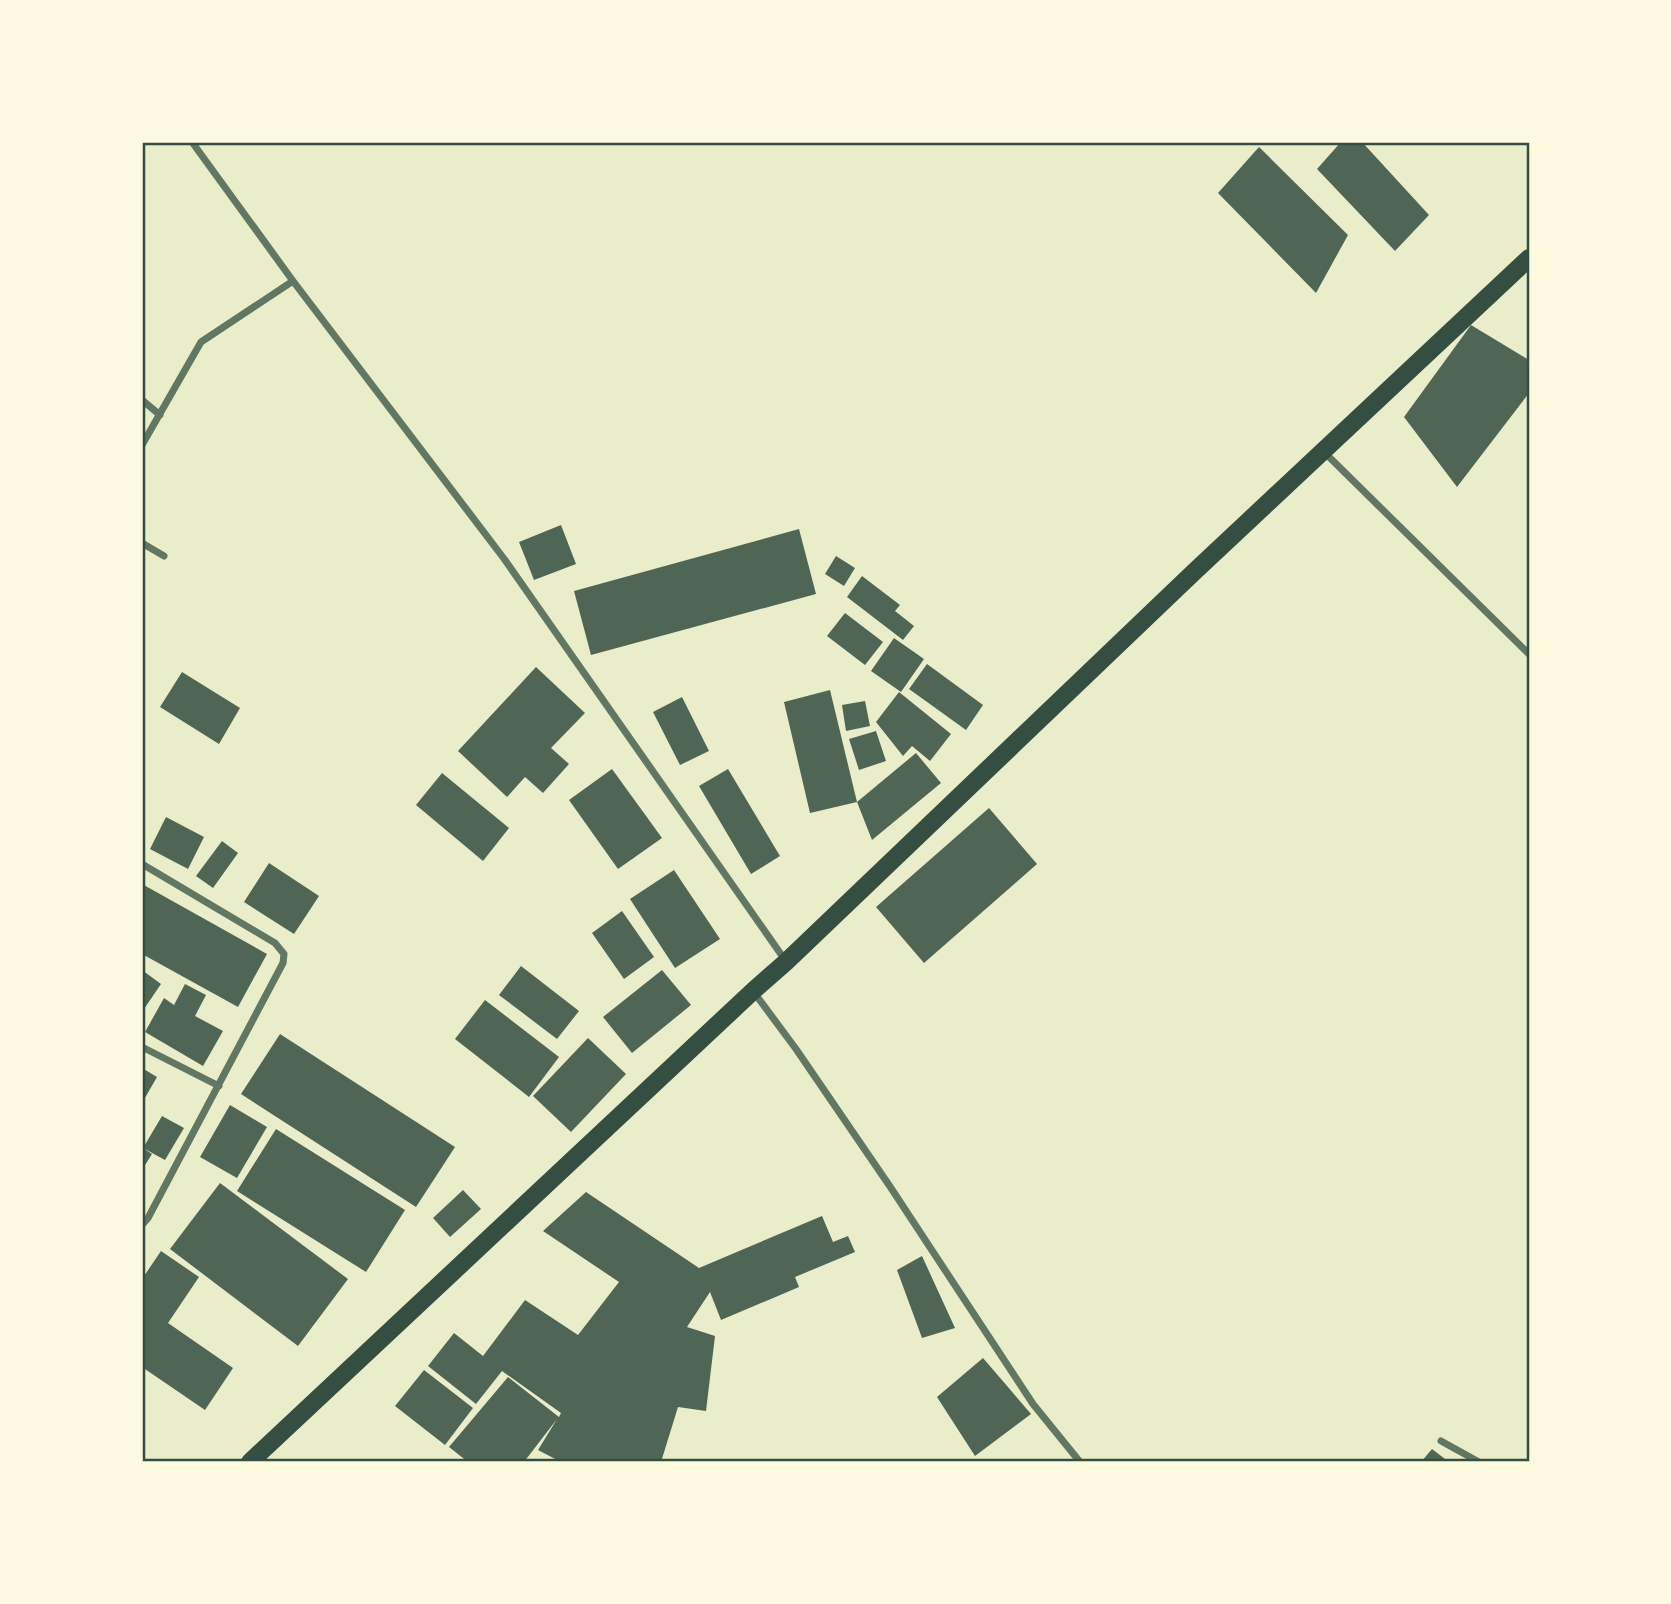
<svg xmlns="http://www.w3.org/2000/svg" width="1671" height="1604" viewBox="0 0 1671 1604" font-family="'Alegreya Sans',sans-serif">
  <rect width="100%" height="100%" fill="#e9edc9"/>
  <path fill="#4f6655" d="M1341,142H1362L1429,215L1395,251L1317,169Z
    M1259,147L1348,235L1316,293L1218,193Z
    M1471,325L1529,360V393L1457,487L1404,417Z
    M561,525L576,564L534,580L519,542Z
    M799,529L816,594L591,655L574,591Z
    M836,556L855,568L844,586L825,574Z
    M862,576L900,605L895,611L914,626L903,640L847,597Z
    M845,613L883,642L865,665L827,636Z
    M894,638L924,659L901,692L871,671Z
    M927,664L983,705L966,730L909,689Z
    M536,667L585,713L551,748L569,764L543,793L525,777L507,797L458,751Z
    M182,672L240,708L219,744L160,707Z
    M830,690L857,802L810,813L784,702Z
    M899,692L951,734L930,761L912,746L903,756L876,722Z
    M682,697L709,751L680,765L653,712Z
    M865,701L870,726L846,731L842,705Z
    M876,731L886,761L859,770L849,739Z
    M916,753L941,783L872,840L857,802Z
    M612,769L662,838L618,869L569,800Z
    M728,769L780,856L751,874L699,786Z
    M442,773L509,828L483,861L416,805Z
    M989,808L1037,864L924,963L876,907Z
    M166,817L204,837L188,869L150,849Z
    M222,841L238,853L213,888L196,876Z
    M269,863L319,896L294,934L244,902Z
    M674,870L720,939L675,968L630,899Z
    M142,884L267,954L238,1007L142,954Z
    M622,911L654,957L624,979L592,933Z
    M521,966L579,1011L557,1039L499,995Z
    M142,970L161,984L142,1012Z
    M662,970L691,1005L632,1053L603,1017Z
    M185,984L206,995L195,1016L223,1031L203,1066L145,1032L164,998L174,1005Z
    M485,1000L559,1057L529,1097L455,1039Z
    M280,1034L455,1147L416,1207L241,1094Z
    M588,1038L626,1074L571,1132L533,1096Z
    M142,1068L157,1077L142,1103Z
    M230,1105L267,1127L237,1178L200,1157Z
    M162,1116L184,1128L165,1160L143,1148L152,1154L142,1170V1147L143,1148Z
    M276,1129L405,1210L366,1272L237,1191Z
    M220,1183L348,1279L298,1346L170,1249Z
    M463,1190L481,1209L450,1237L433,1218Z
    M586,1192L699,1268L822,1216L833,1242L848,1236L855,1252L795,1277L799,1287L721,1320L710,1292L687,1327L715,1336L706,1411L678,1407L661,1462H561L538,1450L557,1419L524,1462H468L449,1447L508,1377L559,1417L561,1413L502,1371L476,1404L428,1366L454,1333L483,1356L525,1300L578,1335L619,1282L543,1231Z
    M161,1251L199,1277L168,1323L233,1368L205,1410L142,1367V1279Z
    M922,1256L955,1328L922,1338L897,1270Z
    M983,1358L1031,1414L975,1456L937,1397Z
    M424,1370L473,1408L445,1445L395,1406Z
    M1432,1449L1449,1462H1421Z"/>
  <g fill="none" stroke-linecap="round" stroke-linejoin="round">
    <path stroke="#617663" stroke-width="7" d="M192,142L293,281L505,560L785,960
      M142,400L160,415
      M142,445L201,342L293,281
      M1323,451L1529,654
      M142,543L164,556
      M142,864L275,943L284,954L283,963L148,1218L142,1225
      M753,991L796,1049L891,1188L1033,1404L1080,1462
      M142,1047L219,1086
      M1441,1441L1479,1462"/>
    <path stroke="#344e41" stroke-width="18" d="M250,1462L753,991L786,962L1194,572L1529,258"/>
  </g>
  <rect width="1671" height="1604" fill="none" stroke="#fefae0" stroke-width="287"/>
  <rect x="144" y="144" width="1384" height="1316" fill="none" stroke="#344e41" stroke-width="2.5"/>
</svg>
